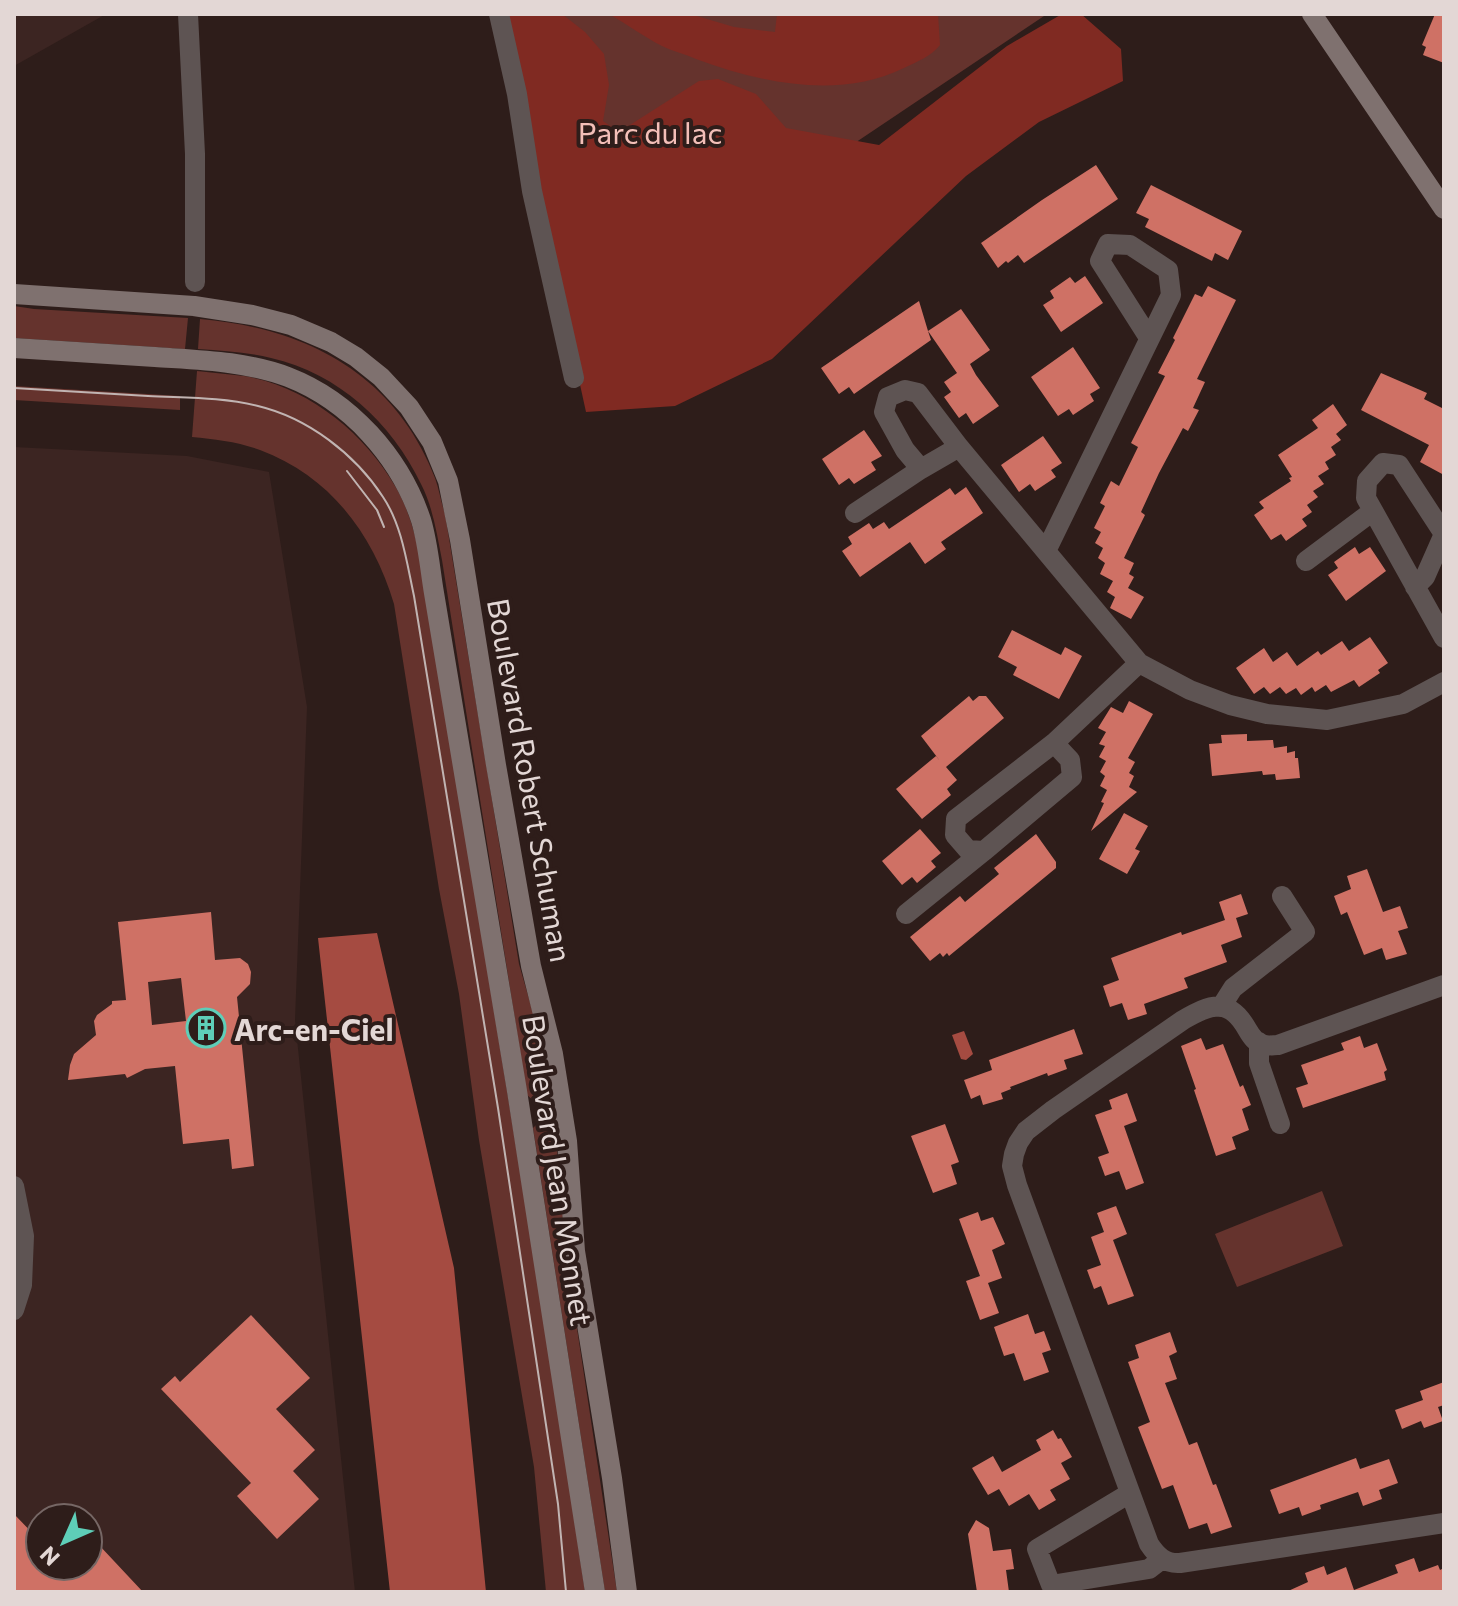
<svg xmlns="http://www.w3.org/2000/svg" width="1458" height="1606" viewBox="0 0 1458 1606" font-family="Commissioner,sans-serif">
  <rect width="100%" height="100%" fill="#2e1d1a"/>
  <path fill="#3c2522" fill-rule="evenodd" d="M14,14H106L14,66Z
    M14,447L187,456L269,472L307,707L295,1020L355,1592H14ZM40,1518H88V1566H40Z"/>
  <path fill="#65332d" d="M503,14H1047L758,208L620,278Z
    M14,306L34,309L188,318L185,349L14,338Z
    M200,319C306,328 395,374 435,478C439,489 441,502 445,514L519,964L538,1030L548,1091L543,1099L534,1101L527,1095L442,560C437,535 433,507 421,484C392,423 338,373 271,358C247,352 223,351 198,349Z
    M197,371C212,373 229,374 244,376C306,386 364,432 395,486C419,526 423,578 431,624C441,685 451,746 461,807C503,1068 547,1330 585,1592H546L534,1467L479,1140L459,994L439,889L394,604C373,534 330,476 260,450C238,442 215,439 192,437Z
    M14,386L180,396V410L14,400Z
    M547,1121L553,1126L561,1177L564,1243L617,1592H605L533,1128L539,1122Z
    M1322,1191L1343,1246L1237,1287L1215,1234Z"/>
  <path fill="#802a22" d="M490,14H562L585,32L604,54L609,85L603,121L619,132L699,81L718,79L756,94L786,128L879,145L1007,46L1062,14H1081L1121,49L1123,81L1039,122L966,176L772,359L675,406L586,412L558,284Z
    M609,14H690L734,27L775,32L777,14H938L940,45C930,57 918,61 904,68C839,100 761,83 696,59C685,54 672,51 662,46C644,37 627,24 609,14Z"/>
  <path fill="#a54b41" d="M377,933L454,1268L486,1592H390L318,938Z
    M964,1031L973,1054L966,1060L961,1059L952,1035Z"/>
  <path fill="#cf7165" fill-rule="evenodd" d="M1435,14H1444V63L1423,55L1426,47L1422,45Z
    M1096,165L1118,199L1024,263L1018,255L1008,263L1006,261L998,268L981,243L1042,200Z
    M1151,185L1242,231L1228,260L1215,253L1212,261L1145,227L1149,219L1136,213Z
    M1085,276L1103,303L1061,332L1043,305L1054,298L1050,291L1070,277L1075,283Z
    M1208,286L1236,300L1197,379L1205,382L1193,408L1199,410L1188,431L1183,428L1159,473L1141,512L1145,515L1124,558L1134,563L1129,574L1134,577L1128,588L1144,597L1131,619L1110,608L1115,597L1107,592L1113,581L1100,574L1105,563L1098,558L1103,548L1095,543L1101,532L1094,528L1105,506L1100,503L1111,481L1119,486L1138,447L1131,443L1165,376L1158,373L1175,340L1173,338L1195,294L1202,297Z
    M919,301L928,331L961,309L990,350L970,364L976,375L999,406L973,424L966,413L959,418L944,397L951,392L944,382L957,373L928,331L931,340L854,394L849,387L839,394L821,368Z
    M1073,347L1100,388L1090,394L1094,401L1073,415L1069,409L1058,416L1031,377Z
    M1381,373L1427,393L1424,399L1444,409V475L1420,462L1429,445L1361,410Z
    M1333,404L1347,425L1336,434L1341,440L1331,447L1336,455L1325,462L1329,469L1318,476L1324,484L1313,491L1318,497L1307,505L1312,512L1302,519L1307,526L1286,541L1281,534L1271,540L1254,515L1264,508L1259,502L1291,481L1289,478L1292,477L1278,455L1318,428L1312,420Z
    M864,430L882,456L871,462L876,470L854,484L849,478L839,485L822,459Z
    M1043,436L1062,463L1051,470L1056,477L1035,491L1030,484L1019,492L1001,465Z
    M966,487L983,513L941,542L946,549L925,564L910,542L860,577L842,551L852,544L848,537L869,523L873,529L884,522L889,529L950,488L955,495Z
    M1355,547L1359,554L1370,547L1386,571L1346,601L1328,575L1338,568L1334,562Z
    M1012,630L1061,655L1065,647L1082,656L1059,699L1013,675L1017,667L998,657Z
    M1370,637L1388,663L1378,670L1380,673L1359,687L1354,680L1331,692L1326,685L1315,692L1312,687L1301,695L1296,688L1286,694L1280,687L1270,694L1264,687L1254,694L1236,668L1264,648L1273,662L1287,652L1297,666L1318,651L1321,655L1342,641L1349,651Z
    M969,696L973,701L979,696H986L1004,718L946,767L957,780L947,789L951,795L922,819L896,789L936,756L940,761L921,736Z
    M1129,701L1153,714L1128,758L1135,762L1129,773L1134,776L1129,787L1137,792L1091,831L1104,803L1101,802L1107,790L1100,786L1105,776L1100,772L1106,761L1099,757L1105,746L1099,744L1106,732L1098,728L1111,707L1123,713Z
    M1247,734V741L1273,740L1274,748L1287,746V753L1295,751V758H1298L1300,778L1276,780L1275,774L1263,775L1262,771L1212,776L1209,744L1222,743L1221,735Z
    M1124,813L1148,826L1135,849L1140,851L1127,874L1099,859Z
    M920,829L941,853L931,861L936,867L917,883L912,877L902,885L882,861Z
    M1036,834L1056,862V868L949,956L947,953L943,957L940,953L930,961L910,937L960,896L965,902L999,874L994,868Z
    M1367,869L1383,912L1400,906L1408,928L1398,931L1407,954L1386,960L1382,948L1364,955L1347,912L1341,915L1334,896L1351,889L1347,876Z
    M1241,894L1248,914L1236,918L1242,937L1221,945L1227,962L1184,978L1188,988L1144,1004L1147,1014L1128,1020L1122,1003L1110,1007L1103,986L1119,980L1111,958L1181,932L1182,935L1225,920L1219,902Z
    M211,912L215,960L240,958L248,964L251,972L250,984L237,997L254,1166L232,1169L229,1139L183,1144L175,1066L145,1069L127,1078L125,1074L68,1080L70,1065L74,1054L96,1035L94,1021L97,1015L112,1004V1001L126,1000L118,922ZM181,978L186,1021L152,1025L148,982Z
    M1074,1029L1083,1054L1064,1060L1067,1069L1048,1076L1047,1073L1010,1087L1011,1089L1001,1093L1003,1099L983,1105L980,1095L971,1099L964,1080L992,1070L989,1060Z
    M1360,1036L1364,1048L1377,1043L1387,1070L1384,1072L1386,1080L1303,1108L1296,1088L1308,1084L1301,1065L1344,1050L1341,1043Z
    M1201,1038L1206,1050L1223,1044L1240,1087L1243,1085L1251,1105L1242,1109L1249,1130L1232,1137L1236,1149L1216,1156L1194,1090L1196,1089L1181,1046Z
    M1127,1093L1137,1121L1124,1126L1144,1183L1126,1190L1119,1171L1105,1176L1098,1157L1109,1153L1095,1115L1112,1109L1109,1100Z
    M945,1124L959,1162L951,1165L957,1184L933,1193L911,1136Z
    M1116,1206L1127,1234L1113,1240L1134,1296L1108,1305L1101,1286L1094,1289L1087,1270L1101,1265L1091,1237L1104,1232L1097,1213Z
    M978,1212L981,1221L993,1217L1005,1244L992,1250L1002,1278L988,1283L999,1313L980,1320L966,1281L980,1276L959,1219Z
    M1028,1314L1035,1334L1044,1331L1051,1350L1042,1353L1049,1372L1024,1381L1014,1353L1004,1356L994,1327Z
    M251,1315L310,1378L276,1409L315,1450L293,1471L319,1499L277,1539L237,1496L251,1483L161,1389L175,1376L180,1382Z
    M1170,1332L1177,1352L1169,1356L1177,1379L1165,1383L1189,1445L1197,1442L1213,1485L1216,1484L1232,1527L1211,1534L1207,1523L1189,1529L1173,1485L1162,1489L1138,1427L1150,1422L1128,1362L1139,1358L1135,1345Z
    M1444,1382V1405L1438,1407L1443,1421L1424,1428L1421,1421L1402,1429L1395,1410L1423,1400L1420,1391Z
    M1053,1430L1058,1439L1061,1438L1072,1457L1061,1463L1070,1479L1050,1490L1056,1500L1039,1510L1029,1494L1009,1506L999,1489L988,1495L972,1468L993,1456L1002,1472L1041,1450L1036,1440Z
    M1356,1458L1360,1469L1389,1459L1398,1483L1379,1490L1382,1499L1363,1506L1358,1492L1320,1505L1321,1509L1302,1516L1299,1507L1279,1514L1270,1490Z
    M14,1514L40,1541V1566H88V1555L99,1545L143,1592H14Z
    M976,1520L989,1528L993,1551L1011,1549L1014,1569L1006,1570L1009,1592H977L968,1534Z
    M1414,1558L1419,1572L1438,1565L1440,1570L1444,1568V1592H1286L1308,1582L1305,1573L1324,1566L1327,1575L1346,1567L1354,1590L1398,1573L1395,1565Z"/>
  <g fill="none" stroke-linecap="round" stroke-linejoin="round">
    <path stroke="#5e5453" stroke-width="20" d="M188,14L195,154V282
      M499,14L517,94L532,191L574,378
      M959,447L921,469L905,450L884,412L888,397L905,390L918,393L959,447L1139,663L1190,690L1230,705L1267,714L1327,720L1403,704L1444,682
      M855,513L921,469
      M1046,551L1171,295L1168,270L1130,245L1108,244L1100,261L1149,338
      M1306,561L1373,511
      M1415,587L1425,577L1444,534L1399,465L1383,463L1367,481L1366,498L1444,638
      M1054,743L1070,760L1072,777L984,851L968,850L955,835L956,819L1054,743L1139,663
      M906,914L984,851
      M1444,985L1278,1045C1274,1045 1269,1046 1265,1045C1256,1044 1251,1036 1247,1029C1229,997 1210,1004 1183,1020L1053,1110L1026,1131L1018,1143L1014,1154L1012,1166L1017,1185L1149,1544C1157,1556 1165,1564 1180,1563L1444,1523
      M1221,1007L1233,988L1305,932L1282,896
      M1259,1042V1063L1280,1124
      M14,1186L24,1236L22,1285L14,1310
      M1130,1493L1037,1549L1051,1585L1149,1569L1162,1559"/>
    <path stroke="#7f716f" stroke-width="20" d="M1312,14L1444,209
      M14,294L194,306L252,315L291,325L331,342L356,357L381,377L409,407L432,442L448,481L460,540L496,765L531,966L553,1054L567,1141L575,1251L612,1478L627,1592
      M14,348C61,351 108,354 155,357C198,360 246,361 288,377C350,401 400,457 421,520C428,543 430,569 434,593L517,1091L595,1592"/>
    <path stroke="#c1b4b2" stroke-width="2" d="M14,388C59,391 103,393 148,396C184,398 222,397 258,406C308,418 355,454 383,497C402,525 407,564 414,596L498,1108L558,1504L566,1592
      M347,471L377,510L384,527"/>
  </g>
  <defs>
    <symbol id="building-ring" viewBox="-11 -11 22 22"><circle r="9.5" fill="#2e1d1a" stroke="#5eceb8" stroke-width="1.5"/><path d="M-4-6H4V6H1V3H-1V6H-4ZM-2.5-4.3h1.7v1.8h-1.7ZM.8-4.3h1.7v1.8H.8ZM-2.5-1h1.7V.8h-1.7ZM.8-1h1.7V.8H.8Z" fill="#5eceb8"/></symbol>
  </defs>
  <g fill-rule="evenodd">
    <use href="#building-ring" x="184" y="1006" width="44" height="44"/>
  </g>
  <g text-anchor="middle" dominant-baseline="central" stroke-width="8" stroke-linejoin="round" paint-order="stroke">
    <g font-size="30" fill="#f3bfb8" stroke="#2e1d1a">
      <text x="650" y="131">Parc du lac</text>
    </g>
    <g font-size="30" fill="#e3d7d5" stroke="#2e1d1a">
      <text transform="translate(531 780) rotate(80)">Boulevard Robert Schuman</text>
      <text transform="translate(559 1170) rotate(81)">Boulevard Jean Monnet</text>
    </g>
    <g font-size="30" font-weight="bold" fill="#e3d7d5" stroke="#2e1d1a" text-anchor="start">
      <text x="234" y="1028">Arc-en-Ciel</text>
    </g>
  </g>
  <rect width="1458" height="1606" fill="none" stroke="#e3d7d5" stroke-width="32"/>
  <g transform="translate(64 1542) rotate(225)"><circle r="38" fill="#2e1d1a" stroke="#766765" stroke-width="2"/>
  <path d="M0-6L14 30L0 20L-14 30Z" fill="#5eceb8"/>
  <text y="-12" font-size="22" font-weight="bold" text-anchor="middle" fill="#e3d7d5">N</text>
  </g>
</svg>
